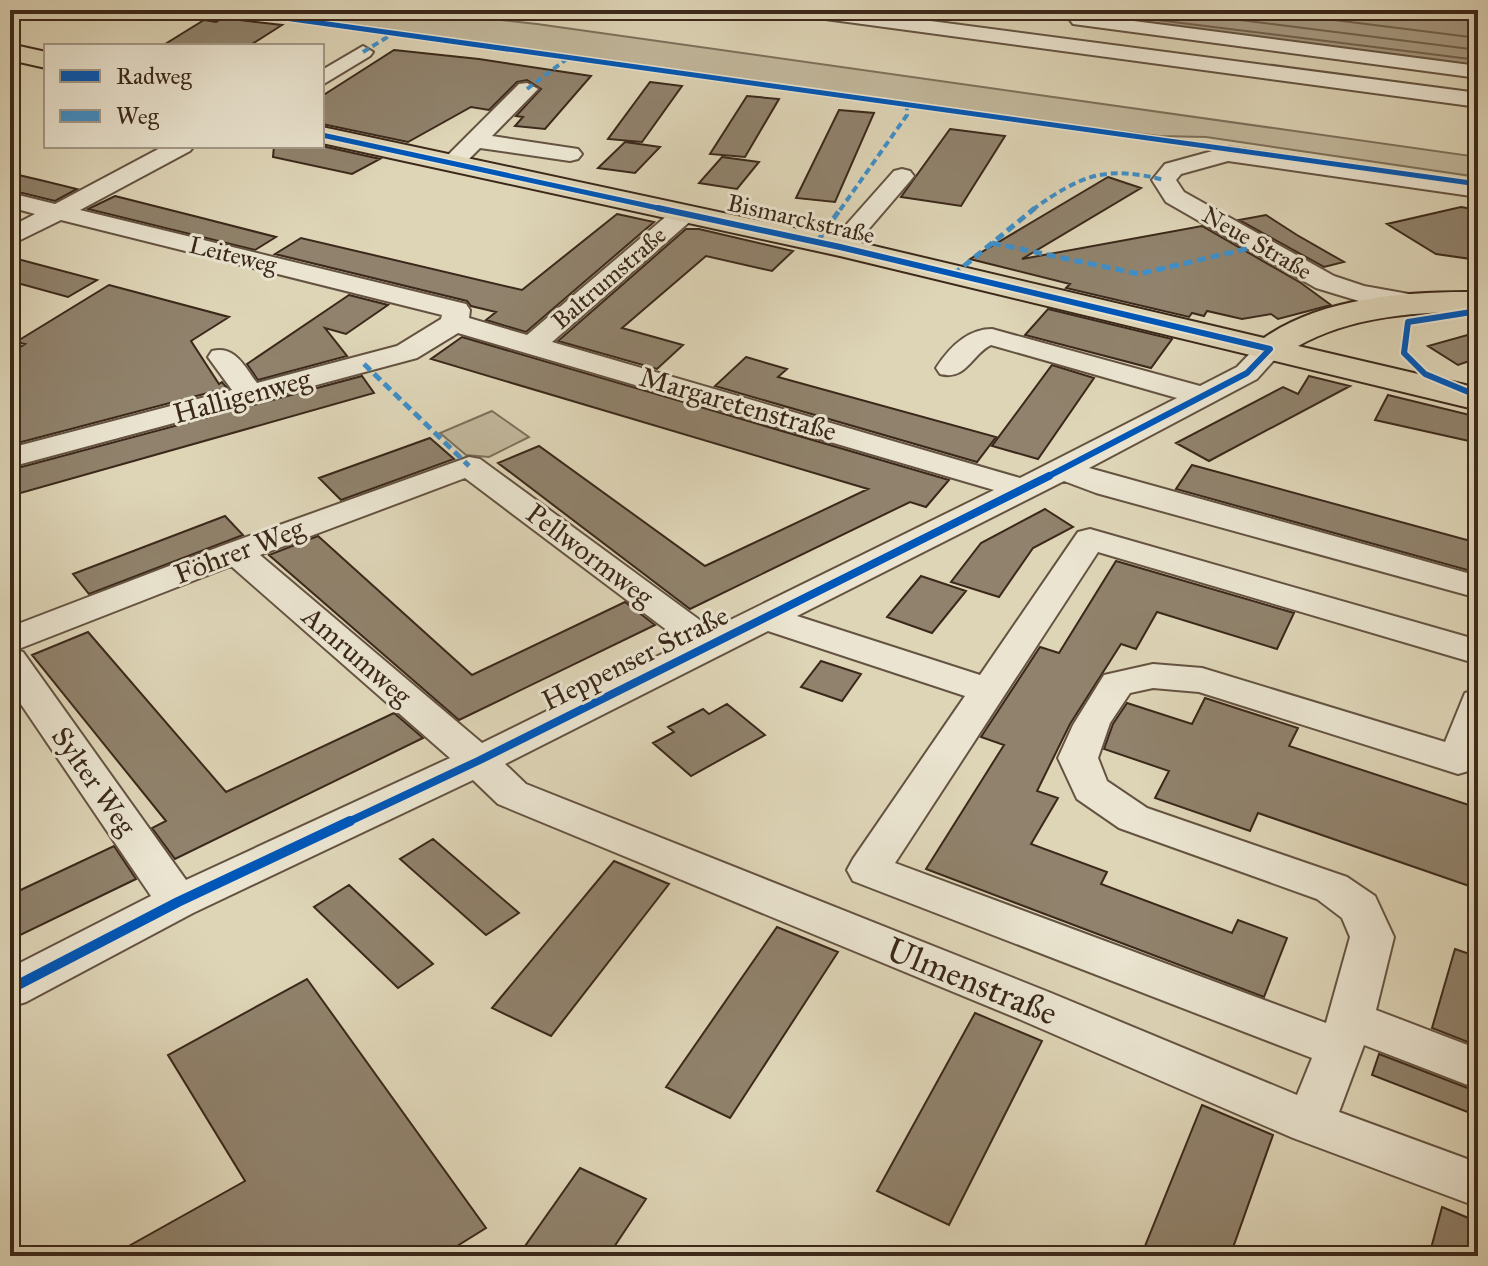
<svg xmlns="http://www.w3.org/2000/svg" width="1488" height="1266" viewBox="0 0 1488 1266" font-family="'IM FELL Great Primer',serif">
  <rect width="100%" height="100%" fill="#ded5b7"/>
  <filter id="stains"><feTurbulence type="fractalNoise" baseFrequency=".0025" numOctaves="4"/><feColorMatrix values="0 0 0 0 .2 0 0 0 0 .09 0 0 0 0 .02 0 0 0 .5 -.17"/></filter>
  <radialGradient id="worn" r=".72"><stop offset=".6" stop-color="#630" stop-opacity="0"/><stop offset="1" stop-color="#630" stop-opacity=".3"/></radialGradient>
  <path fill="#c2b89c" stroke="#7e705b" stroke-width="2" d="M241,10H413L537,24L1478,157V177L1206,137L1159,136L907,105Z
    M492,411L529,437L489,457L466,455L440,433Z"/>
  <path fill="#a79a82" stroke="#7c6c58" stroke-width="2" d="M1107,10H1478V69L1100,21Z"/>
  <g fill="none" stroke-linecap="round" stroke-linejoin="round">
    <path stroke="#71614e" stroke-width="2" d="M1113,10L1117,15L1478,60
      M1160,10L1478,50
      M1255,10L1478,38"/>
  </g>
  <path fill="#90826c" stroke="#3b281a" stroke-width="2" d="M223,18L282,25L249,46H162L204,20L216,22Z
    M394,50L479,59L591,76L545,129L515,126L523,117L516,116L541,89L527,80L517,82L489,110L471,107L408,142L322,124V96Z
    M650,82L682,86L642,142L608,139Z
    M747,96L779,99L745,157L710,154Z
    M839,110L874,113L835,202L796,198Z
    M950,129L1005,136L961,206L901,197Z
    M625,142L660,147L635,173L598,168Z
    M274,146H322L380,159L352,174L273,157Z
    M722,157L759,162L737,189L699,183Z
    M10,173L40,180L77,189L55,201L10,190Z
    M1108,177L1141,188L1022,259L1202,226L1301,283L1331,305L1278,319L1271,314L1242,319L1207,311L1204,316L1192,313L1189,317L1066,288L1070,284L970,259Z
    M115,196L198,217L276,237L255,250L88,209Z
    M1461,207L1478,210V260L1436,254L1387,224Z
    M617,214L654,222L526,332L486,320L496,312L471,306L467,301L275,254L301,238L522,290Z
    M1266,215L1297,235L1344,262L1324,267L1239,220Z
    M686,229H699L793,251L772,271L706,256L622,328L683,345L657,369L558,341Z
    M10,257L97,280L68,297L10,281Z
    M109,285L229,317L191,341L219,384L222,382L227,388L10,445V354L25,344L16,342Z
    M349,295L388,305L346,334L325,328L347,356L258,380L247,364Z
    M1048,309L1172,339L1151,368L1025,335Z
    M1478,332V358L1458,365L1428,346Z
    M462,337L949,480L926,507L910,502L690,609L498,463L539,446L705,566L868,489L431,359Z
    M746,357L787,369L778,377L996,437L977,462L715,386Z
    M1052,365L1094,378L1038,459L992,446Z
    M362,376L374,393L10,496V470Z
    M1309,376L1350,386L1209,461L1176,443L1283,387L1298,394Z
    M1388,395L1478,417V443L1375,420Z
    M430,438L454,459L341,500L319,478Z
    M1192,465L1478,543V573L1176,489Z
    M1045,509L1073,527L1033,548L999,597L951,582L981,543Z
    M225,516L243,535L89,594L73,574Z
    M318,536L472,675L625,602L655,625L459,720L269,555Z
    M1116,561L1294,613L1277,649L1157,612L1136,649L1121,644L1070,724L1037,791L1058,798L1031,844L1107,872L1101,884L1232,933L1238,920L1287,938L1264,997L926,869L1004,745L981,737L1040,647L1059,653Z
    M921,576L966,591L932,633L887,617Z
    M88,632L226,792L394,713L423,738L175,859L152,828L166,821L32,655Z
    M821,661L861,674L842,701L801,687Z
    M1205,698L1298,728L1289,746L1478,808V889L1258,813L1250,831L1155,798L1169,771L1104,749L1113,724L1127,703L1192,724Z
    M727,704L765,735L691,776L653,743L674,732L668,727L703,709L709,714Z
    M433,839L519,913L486,935L400,859Z
    M114,846L136,879L10,940V895Z
    M614,861L669,884L551,1036L492,1008Z
    M349,885L433,964L398,988L314,907Z
    M777,927L838,952L730,1118L666,1087Z
    M1455,949L1478,957V1046L1432,1028Z
    M307,979L486,1228L441,1256H111L245,1181L168,1055Z
    M975,1013L1042,1041L949,1225L877,1191Z
    M1379,1054L1478,1092V1116L1372,1075Z
    M1202,1105L1273,1135L1230,1256H1141Z
    M580,1168L646,1199L608,1256H518Z
    M1442,1207L1478,1222V1256H1429Z"/>
  <g fill="none" stroke-linecap="round" stroke-linejoin="round">
    <defs>
      <path id="minor" d="M793,10H847L1478,93V107L803,16Z
        M1080,14L1478,66V78L1073,24L1070,20L1073,16Z
        M363,46L373,52L370,56L322,85V70Z
        M527,83L538,89L492,136L578,149L582,154L578,159L570,161L480,148L461,167H445L441,162L519,84Z
        M164,146H194L190,151L80,210L466,304L470,310L469,318L527,335L676,208H694L697,213L694,218L552,342L1020,478L1177,398L991,345C971,355 966,381 940,374L936,368C949,348 967,329 992,329L1200,386L1237,367L1260,343L1270,340L1280,343L1284,349L1257,379L1089,468L1478,576V598L1096,493L1064,481L797,616L980,675L1078,532L1090,529L1478,640V664L1098,552L895,863L1326,1023L1350,937L1342,918L1317,899L1119,828L1077,799L1058,758L1073,725L1104,675L1153,664L1202,668L1445,742L1465,693L1478,689V759L1472,770L1458,774L1199,692L1153,688L1130,693L1110,723L1098,758L1107,781L1147,808L1347,877L1375,896L1394,937L1376,1010L1478,1049V1089L1364,1045L1339,1112L1478,1163V1207L1293,1138L1019,1019L498,804L473,780L193,913L26,1002L10,1007V968L151,896L10,688V627L224,545L469,457L480,459L712,629L994,490L458,333L417,358L10,467V448L232,390L208,357L212,351C235,345 244,366 257,383L397,346L441,319L442,315L61,220L10,245V227L35,214L10,207V193L55,204ZM465,478L684,643L482,743L260,555ZM231,566L450,758L186,880L23,652L16,650ZM768,631L965,696L853,859L847,870L853,881L1312,1058L1297,1095L1051,993L526,784L505,764Z
        M1227,147L1478,183V197L1228,161L1181,174L1176,180L1184,192L1334,276L1364,286L1431,298L1435,304L1431,310L1421,312L1359,301L1316,288L1166,202L1152,180L1165,164Z
        M902,169L910,171L914,176L910,181L849,252H831L827,247L831,242L894,171Z"/>
      <path id="major" d="M10,44L46,52V68L10,60Z
        M322,127L840,238L1264,338C1322,297 1409,291 1478,292V312C1418,311 1351,316 1298,346L1478,388V410L840,256L322,143Z"/>
    </defs>
    <use href="#minor" stroke="#645341" stroke-width="4"/>
    <use href="#major" stroke="#3b281a" stroke-width="4"/>
    <use href="#minor" fill="#eae4d0" fill-rule="evenodd"/>
    <use href="#major" fill="#ded5b7" fill-rule="evenodd"/>
    <path stroke="#3e8fc9" stroke-width="4" stroke-dasharray="7 4" stroke-linecap="butt" d="M363,52L394,33
      M527,89L568,58
      M840,210L907,115V106
      M1032,210C1081,175 1105,165 1164,180"/>
    <path stroke="#3e8fc9" stroke-width="5" stroke-dasharray="9 5" stroke-linecap="butt" d="M817,242L841,208
      M992,243L1139,274L1263,245
      M953,275L1035,208
      M364,364L469,466"/>
    <defs>
      <path id="cycleway-far3" d="M227,10L1478,184
        M322,135L667,210"/>
      <path id="cycleway-far2" d="M658,208L840,247L1270,349L1247,373L1045,478
        M1478,311L1408,322L1404,353L1425,374L1478,396"/>
      <path id="cycleway-far1" d="M346,823L478,761L1049,476"/>
      <path id="cycleway" d="M10,989L178,902L350,821"/>
    </defs>
    <use href="#cycleway-far3" stroke="#eae4d0" stroke-width="8"/>
    <use href="#cycleway-far2" stroke="#eae4d0" stroke-width="10"/>
    <use href="#cycleway-far1" stroke="#eae4d0" stroke-width="13"/>
    <use href="#cycleway" stroke="#eae4d0" stroke-width="15"/>
    <use href="#cycleway-far3" stroke="#0057b8" stroke-width="5"/>
    <use href="#cycleway-far2" stroke="#0057b8" stroke-width="6"/>
    <use href="#cycleway-far1" stroke="#0057b8" stroke-width="8"/>
    <use href="#cycleway" stroke="#0057b8" stroke-width="10"/>
  </g>
  <g text-anchor="middle" dominant-baseline="central" stroke-width="6" stroke-linejoin="round" paint-order="stroke">
    <g font-size="24" fill="#3b281a" stroke="#eae4d0">
      <text transform="translate(801 219) rotate(13)">Bismarckstraße</text>
      <text transform="translate(1257 243) rotate(30)">Neue Straße</text>
      <text transform="translate(233 255) rotate(14)">Leiteweg</text>
      <text transform="translate(609 278) rotate(-41)">Baltrumstraße</text>
    </g>
    <g font-size="28" fill="#3b281a" stroke="#eae4d0">
      <text transform="translate(242 396) rotate(-15)">Halligenweg</text>
      <text transform="translate(738 404) rotate(16)">Margaretenstraße</text>
      <text transform="translate(239 551) rotate(-21)">Föhrer Weg</text>
      <text transform="translate(590 555) rotate(37)">Pellwormweg</text>
      <text transform="translate(357 656) rotate(41)">Amrumweg</text>
      <text transform="translate(635 658) rotate(-26)">Heppenser Straße</text>
      <text transform="translate(94 781) rotate(55)">Sylter Weg</text>
    </g>
    <g font-size="34" fill="#3b281a" stroke="#eae4d0">
      <text transform="translate(972 981) rotate(22)">Ulmenstraße</text>
    </g>
  </g>
  <rect width="1488" height="1266" fill="none" stroke="#ded5b7" stroke-width="40"/>
  <rect x="12" y="12" width="1464" height="1242" fill="none" stroke="#3b281a" stroke-width="4"/>
  <rect x="20" y="20" width="1448" height="1226" fill="none" stroke="#3b281a" stroke-width="2"/>
  <rect x="44" y="44" width="280" height="104" fill="#eae4d0" stroke="#a49987" stroke-width="2"/>
  <rect x="60" y="70" width="40" height="12" fill="#0057b8" stroke="#a49987" stroke-width="2"/>
  <text x="116" y="84" font-size="24" fill="#3b281a">Radweg</text>
  <rect x="60" y="110" width="40" height="12" fill="#3e8fc9" stroke="#a49987" stroke-width="2"/>
  <text x="116" y="124" font-size="24" fill="#3b281a">Weg</text>
  <rect width="100%" height="100%" filter="url(#stains)"/>
  <rect width="100%" height="100%" fill="url(#worn)"/>
</svg>
